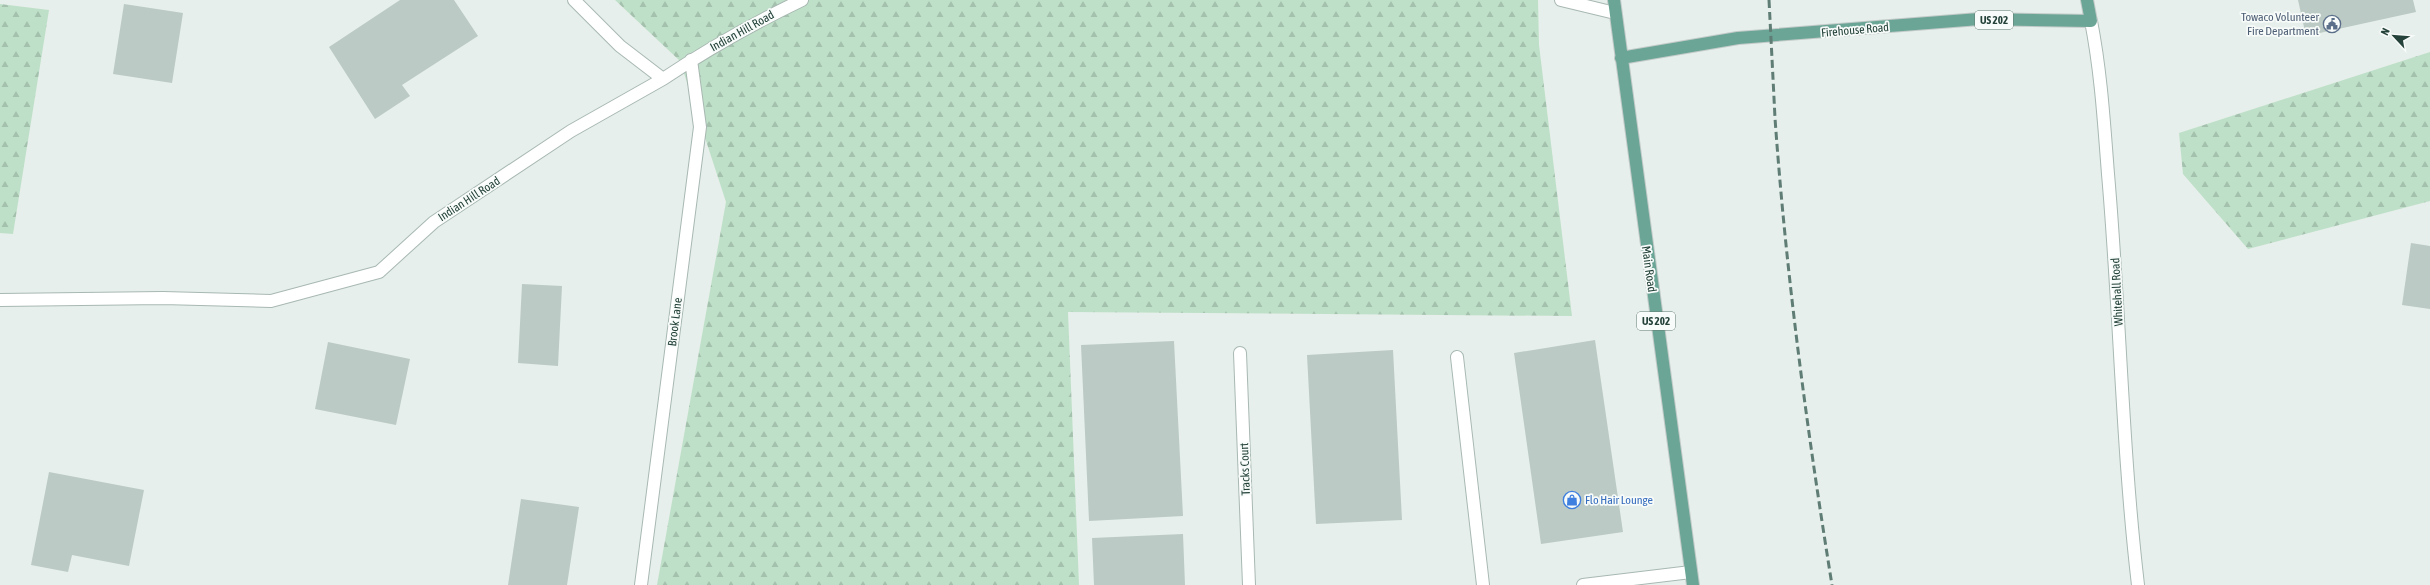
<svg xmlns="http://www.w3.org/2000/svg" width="2430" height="585" viewBox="0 0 2430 585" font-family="'Asap Condensed',sans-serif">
  <defs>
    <pattern id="forest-firs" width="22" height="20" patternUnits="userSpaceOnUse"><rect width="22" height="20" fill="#bfe0c8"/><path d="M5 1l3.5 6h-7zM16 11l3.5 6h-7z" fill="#a4c1ad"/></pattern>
  </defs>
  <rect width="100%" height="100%" fill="#e6efeb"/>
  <path fill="url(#forest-firs)" d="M615,0H1538L1539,45L1572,316L1068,312L1079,585H657L726,202L680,61Z
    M0,4L49,10L13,234L0,233Z
    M2430,52V201L2248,249L2183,174L2179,133Z"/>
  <path fill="#bbcac4" d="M400,0H454L478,36L402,85L410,96L375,119L329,47Z
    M2298,0H2413L2416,12L2306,36Z
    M124,4L183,13L172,83L113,74Z
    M2411,243L2430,246V309L2402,305Z
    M522,284L562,286L558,366L518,363Z
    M1595,340L1623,532L1541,544L1514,353Z
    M1174,341L1183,516L1089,521L1081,345Z
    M328,342L410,359L396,425L315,409Z
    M1393,350L1402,520L1316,524L1307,355Z
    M49,472L144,490L129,566L72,555L68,572L31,565Z
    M521,499L579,507L567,585H508Z
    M1183,534L1185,585H1094L1092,538Z"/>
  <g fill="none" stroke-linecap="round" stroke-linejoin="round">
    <defs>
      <path id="minor" d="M574,0L620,46L663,79C708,49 754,23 802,0
        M1561,0L1615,13
        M2091,21C2101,72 2104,123 2108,174C2120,311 2122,449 2138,585
        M0,300L163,298L271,301L379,272L434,222L571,131L663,79
        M1240,353L1249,585
        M1457,357L1483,585
        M641,585L700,127L691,60
        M1583,585L1691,572"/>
      <path id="major" d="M1614,0L1693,585
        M1621,58L1738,38L1979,19L2091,21L2087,0"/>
    </defs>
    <use href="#minor" stroke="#a8b8b2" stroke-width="14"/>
    <use href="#major" stroke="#c2cac8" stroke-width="14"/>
    <use href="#minor" stroke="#fff" stroke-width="12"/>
    <use href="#major" stroke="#6aa596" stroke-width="12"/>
    <path stroke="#5f7d75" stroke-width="3" stroke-dasharray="8 4" stroke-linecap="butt" d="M1769,0C1771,39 1773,78 1775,118C1786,274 1807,430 1832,585"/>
  </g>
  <defs>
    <symbol id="civic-ring" viewBox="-11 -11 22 22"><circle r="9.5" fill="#f7fbf9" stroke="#5c6f8a" stroke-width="1.5"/><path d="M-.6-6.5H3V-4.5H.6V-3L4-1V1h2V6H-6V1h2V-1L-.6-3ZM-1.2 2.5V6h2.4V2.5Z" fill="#5c6f8a"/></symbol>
    <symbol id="shop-ring" viewBox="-11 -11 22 22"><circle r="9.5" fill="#f7fbf9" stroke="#3f7fe0" stroke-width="1.5"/><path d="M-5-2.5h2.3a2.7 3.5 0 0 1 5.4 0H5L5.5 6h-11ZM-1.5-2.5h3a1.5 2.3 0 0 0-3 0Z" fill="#3f7fe0"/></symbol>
  </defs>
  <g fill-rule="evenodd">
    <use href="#civic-ring" x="2322" y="14" width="20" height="20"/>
    <use href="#shop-ring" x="1562" y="490" width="20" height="20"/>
  </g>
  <g text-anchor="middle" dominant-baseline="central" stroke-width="3.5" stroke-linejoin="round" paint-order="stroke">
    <g fill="#f7fbf9" stroke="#637a73" stroke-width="1">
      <rect x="1975" y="11" width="38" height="18" rx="3"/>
      <rect x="1637" y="312" width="38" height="18" rx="3"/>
    </g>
    <g font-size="11" font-weight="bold" fill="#24423a">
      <text x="1994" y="20">US 202</text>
      <text x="1656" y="321">US 202</text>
    </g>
    <g font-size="12" fill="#4e5e75" stroke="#f7fbf9" text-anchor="end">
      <text x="2319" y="17">Towaco Volunteer<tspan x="2319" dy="14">Fire Department</tspan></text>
    </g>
    <g font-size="12" fill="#24423a" stroke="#f7fbf9">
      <text transform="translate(1855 30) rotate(-5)">Firehouse Road</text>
      <text transform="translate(742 31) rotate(-29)">Indian Hill Road</text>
      <text transform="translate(469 199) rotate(-33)">Indian Hill Road</text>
      <text transform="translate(1649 269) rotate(82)">Main Road</text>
      <text transform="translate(2117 292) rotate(-93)">Whitehall Road</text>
      <text transform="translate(675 322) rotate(-83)">Brook Lane</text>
      <text transform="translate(1245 469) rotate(-92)">Tracks Court</text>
    </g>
    <g font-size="12" fill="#366cbe" stroke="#f7fbf9" text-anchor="start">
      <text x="1585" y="500">Flo Hair Lounge</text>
    </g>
  </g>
  <g transform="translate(2394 36) rotate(296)" stroke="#f7fbf9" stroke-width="3" paint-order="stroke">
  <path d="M0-3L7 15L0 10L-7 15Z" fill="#24423a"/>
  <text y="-6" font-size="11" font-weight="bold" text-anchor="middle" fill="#24423a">N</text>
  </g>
</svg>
